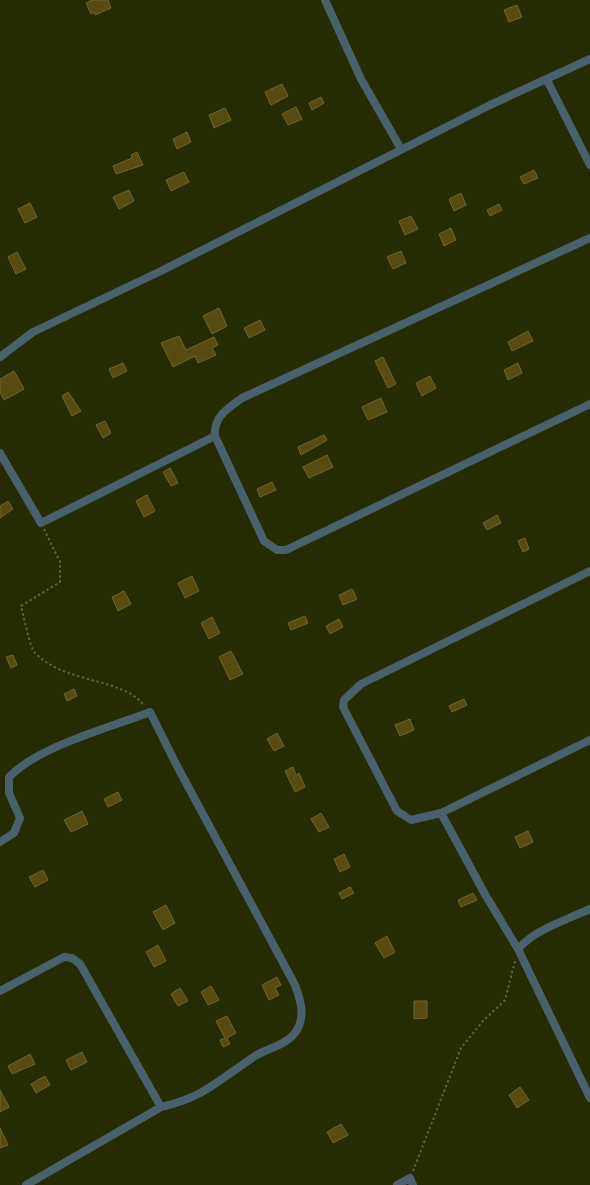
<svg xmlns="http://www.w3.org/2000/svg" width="590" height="1185" viewBox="0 0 590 1185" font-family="'Crimson Pro',serif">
  <rect width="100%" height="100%" fill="#262c01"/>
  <path fill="#574c0f" stroke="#71652d" d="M92,0H108L111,8L95,15L94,12L91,14L86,3Z
    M517,5L522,17L509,22L504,10Z
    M282,84L288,96L271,105L265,92Z
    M321,97L324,103L312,110L309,103Z
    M296,107L302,119L288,125L282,114Z
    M225,108L231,120L214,128L209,115Z
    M187,132L191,142L177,149L173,139Z
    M137,152L143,165L116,174L113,166L132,158L131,155Z
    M534,170L538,178L524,184L520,177Z
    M184,172L189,182L171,191L166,180Z
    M129,190L134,201L119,209L113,197Z
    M461,193L466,205L454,211L449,199Z
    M30,203L37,217L25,223L18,209Z
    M499,204L502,210L490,216L487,210Z
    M411,216L418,229L405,235L399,221Z
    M451,228L456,240L444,246L439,234Z
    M401,251L406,263L393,269L387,257Z
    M17,252L26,269L16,274L8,257Z
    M219,308L227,326L212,334L203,316Z
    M260,320L265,330L249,338L244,328Z
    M528,331L533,341L512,351L508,342Z
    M179,336L186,350L214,337L218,345L212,348L216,355L198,363L195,356L173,367L161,343Z
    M383,357L396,384L388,388L375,361Z
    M123,363L127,371L113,378L109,369Z
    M518,363L522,373L508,380L504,370Z
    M14,371L24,389L4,400L0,392V379Z
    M430,376L436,388L422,396L416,383Z
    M68,392L81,411L72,416L62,396Z
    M381,398L387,412L368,420L362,407Z
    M105,421L111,433L103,438L96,425Z
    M324,435L327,440L301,455L298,447Z
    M327,455L333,467L309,478L303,467Z
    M170,468L178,483L171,486L163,472Z
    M272,482L276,490L260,497L257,489Z
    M147,495L155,511L144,517L136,501Z
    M8,501L13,509L0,518V506Z
    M497,515L501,523L487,530L483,523Z
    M525,538L529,549L523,552L518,541Z
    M192,576L199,591L185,598L178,583Z
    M352,589L357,599L343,605L339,595Z
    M124,591L131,604L118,611L112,597Z
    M305,616L308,623L291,630L288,623Z
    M212,617L220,633L209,639L201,623Z
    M339,619L343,627L330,634L326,626Z
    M231,651L243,674L230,680L219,657Z
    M13,655L17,665L11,668L6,657Z
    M74,689L77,696L67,701L64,694Z
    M464,699L467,705L452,712L449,706Z
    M410,719L414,730L400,736L395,725Z
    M277,733L284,746L274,751L267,739Z
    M293,767L296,775L299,773L305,787L295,792L285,771Z
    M118,792L122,800L108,807L104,799Z
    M82,811L88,824L71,832L64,820Z
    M321,813L329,827L319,832L311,819Z
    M528,831L533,842L520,848L515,837Z
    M344,854L350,867L340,872L334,859Z
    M43,870L48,880L35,887L29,877Z
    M350,887L354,893L342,899L339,893Z
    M473,893L477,900L461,907L458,900Z
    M166,905L175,923L163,930L153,912Z
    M387,936L395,952L384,958L375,943Z
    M158,945L166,961L154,967L146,952Z
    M277,977L281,985L275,988L279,995L269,1000L262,985Z
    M211,986L219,1000L208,1005L201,992Z
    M180,988L188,1001L178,1006L171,994Z
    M414,1001H427V1018L414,1019Z
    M227,1016L236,1033L227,1038L230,1044L223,1047L220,1040L225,1038L216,1021Z
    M82,1052L87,1062L71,1070L66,1060Z
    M30,1054L35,1064L12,1074L8,1066Z
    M45,1076L50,1085L36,1093L31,1084Z
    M520,1087L529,1100L517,1108L509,1095Z
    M0,1090L9,1107L0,1112Z
    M341,1124L348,1135L333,1143L327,1132Z
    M0,1128L8,1145L0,1148Z"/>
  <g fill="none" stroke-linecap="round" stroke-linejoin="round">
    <path stroke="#5c623b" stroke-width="2" stroke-dasharray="2.5 2.5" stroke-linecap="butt" d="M44,529L60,562V582L21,606C24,616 29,646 35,653C65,684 121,677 144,705
      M413,1171L461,1048L483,1021L505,1000L515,961"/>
    <path stroke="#4a606e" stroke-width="8" d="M325,0L361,79L401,149
      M547,80L590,165
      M590,238L242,398C228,408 213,417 215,436L264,541L277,550H286L590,404
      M0,357L33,332L161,271L490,105L590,59
      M0,453L41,523L215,436
      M590,571L361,684L344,700L343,707L397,811L411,820L441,813L590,740
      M441,813L486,896L518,949L590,1098
      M0,842L14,833L20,818L9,793V777C39,746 109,728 150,712L177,766L295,985C301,1001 306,1018 295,1033C286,1045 268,1048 255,1056C220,1079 205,1097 161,1107L26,1185
      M518,949C536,929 566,920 590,909
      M0,991L64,957L72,958L80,964L161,1107
      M397,1185L410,1178L413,1185"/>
  </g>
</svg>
